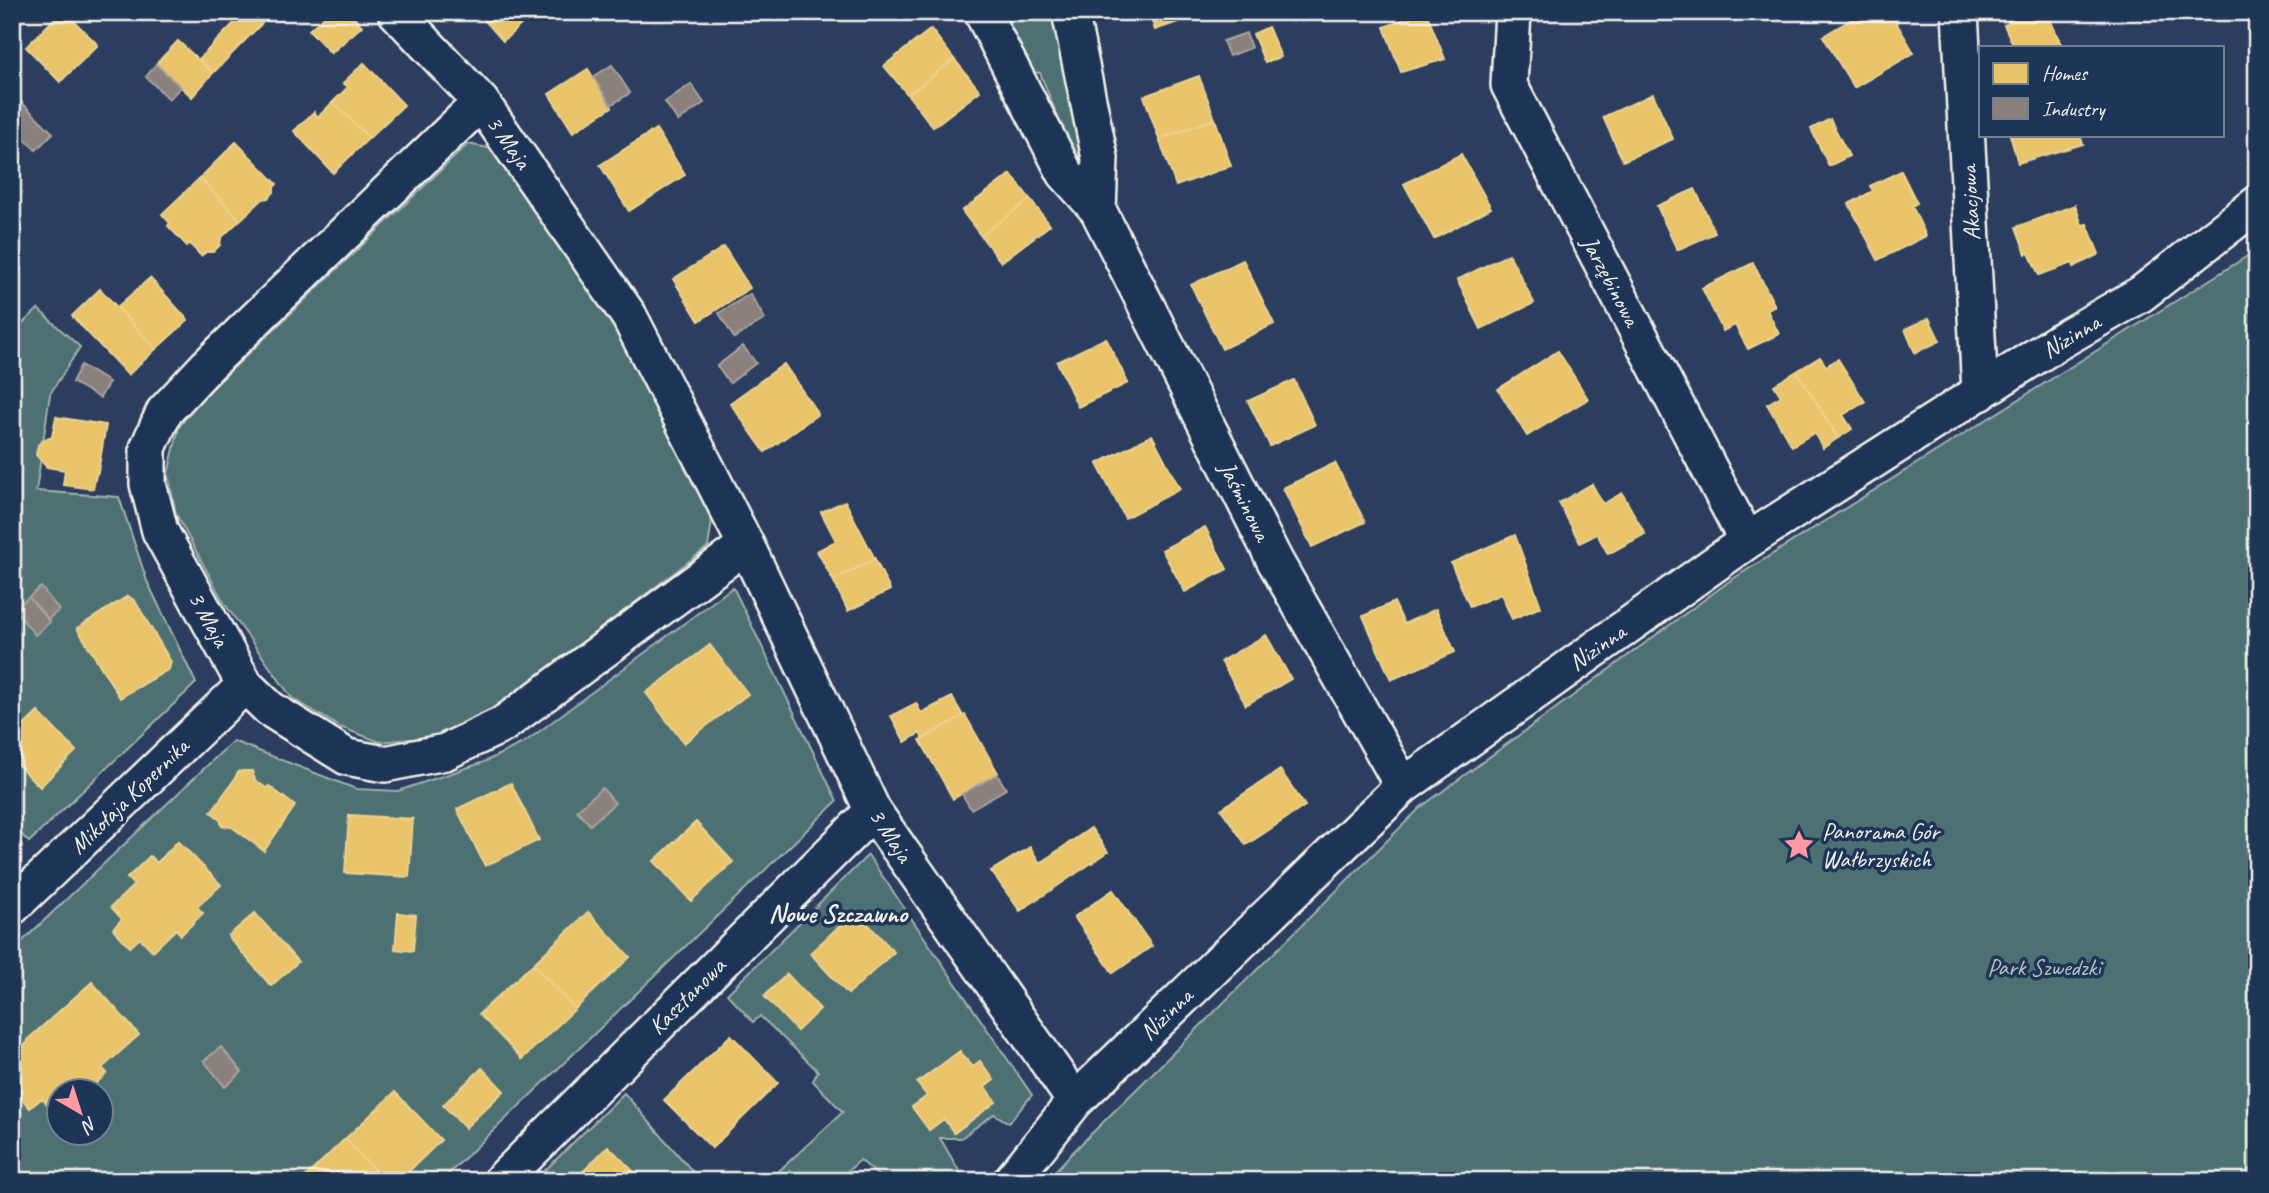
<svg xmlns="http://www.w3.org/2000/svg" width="2269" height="1193" viewBox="0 0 2269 1193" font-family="Caveat,sans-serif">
  <rect width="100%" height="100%" fill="#2b3e60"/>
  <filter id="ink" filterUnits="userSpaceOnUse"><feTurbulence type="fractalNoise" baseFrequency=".0143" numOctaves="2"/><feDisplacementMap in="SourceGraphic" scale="14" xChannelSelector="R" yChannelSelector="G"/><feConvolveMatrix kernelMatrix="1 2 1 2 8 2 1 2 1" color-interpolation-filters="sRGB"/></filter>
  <g filter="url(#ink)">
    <path fill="#4e7172" stroke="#a1b1ad" stroke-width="2" fill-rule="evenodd" d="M997,12H1057L1084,161L1079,164L1066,138L1040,73L1025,71Z
      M468,144L493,149L615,324L714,508L708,547L475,724L431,737L380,742L340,727L292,698L224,603L176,514L168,474L179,427L199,401Z
      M2257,250V1181H1046L1069,1156L1421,807L1731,580Z
      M38,309L80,347L50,394L36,491L119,497L147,581L196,683L29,842L12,825V333Z
      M733,587L837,801L441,1181H12V951L233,741L356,789L398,791L484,762L525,742ZM60,1092H102V1134H60Z
      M868,855L1032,1095L1009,1123L994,1114L961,1138H940L965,1181H885L860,1160L837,1181H768L843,1112L813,1081L818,1071L760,1016L753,1022L727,994Z
      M624,1093L701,1181H534Z"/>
    <path fill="#e9c46a" stroke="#ecd290" stroke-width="2" d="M61,12H65L98,45L60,82L26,47Z
      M245,12H273L213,73L199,59Z
      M329,12H349L362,26L331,53L309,30Z
      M477,12H535L503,41Z
      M1149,12H1207L1155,30Z
      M1424,12H1426L1445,59L1401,72L1384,27Z
      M1864,12H1890L1914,53L1854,88L1823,36Z
      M2004,12H2060L2049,17L2062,46L2014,47L2004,25L2009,23Z
      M1268,27L1281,57L1265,63L1253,34Z
      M931,29L954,59L908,95L884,66Z
      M178,41L213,73L192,97L156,64Z
      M954,59L980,91L933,127L908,95Z
      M364,63L404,105L369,138L333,102L348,87L343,83Z
      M588,69L612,107L573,132L549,94Z
      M1199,76L1215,119L1159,139L1144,96Z
      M1653,94L1673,139L1623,161L1603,117Z
      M333,102L369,138L333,173L294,131L314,112L318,117Z
      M1215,119L1231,166L1176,186L1159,139Z
      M1830,119L1849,156L1829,166L1811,129Z
      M656,129L685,175L629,211L600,165Z
      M2010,135H2080L2083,144L2018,163Z
      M236,142L277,184L274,187V192L268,198L263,199L240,220L200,178Z
      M1461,154L1491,208L1434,239L1404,184Z
      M1901,171L1917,203L1912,206L1926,236L1878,260L1849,204L1873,191L1870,186Z
      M1011,174L1030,199L981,236L962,211Z
      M200,178L240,220L221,238L220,245L213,252H206L201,256L189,243L187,246L168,226L170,223L162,214Z
      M1695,189L1715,233L1677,250L1657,206Z
      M1030,199L1050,225L1001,262L981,236Z
      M2075,205L2082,225L2087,224L2099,254L2074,267L2073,263L2039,275L2029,253L2026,254L2016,227Z
      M724,247L750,288L699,321L673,279Z
      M1509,254L1534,303L1481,329L1457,280Z
      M1243,260L1274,324L1222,349L1191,285Z
      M1753,263L1775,306L1767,310L1779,334L1748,349L1735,325L1723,331L1702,288Z
      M150,278L188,320L156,349L117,307Z
      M100,289L156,349L128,375L72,316Z
      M1929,318L1940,341L1915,353L1905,329Z
      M1106,338L1128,383L1078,407L1057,362Z
      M1558,351L1588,399L1527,436L1498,389Z
      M1820,357L1826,366L1838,359L1865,402L1843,415L1852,429L1838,438L1797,371Z
      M784,364L818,414L765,452L730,403Z
      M1797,371L1838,438L1823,448L1814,433L1792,446L1767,404L1781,396L1774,385Z
      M1294,380L1315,425L1270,446L1248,401Z
      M56,417L106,425L98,472L96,475L93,489L63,485L65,470L47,467L36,455L38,445L42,441L52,437Z
      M1152,435L1180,489L1125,518L1097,464Z
      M1335,463L1365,522L1312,547L1283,488Z
      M1592,484L1603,504L1622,493L1645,534L1608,554L1597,534L1580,543L1559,503Z
      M845,501L875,559L833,580L817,551L836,541L821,512Z
      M1205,527L1227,569L1185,592L1162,550Z
      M1515,535L1541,607L1512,619L1501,594L1470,607L1451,563Z
      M875,559L890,590L848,611L833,580Z
      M128,596L135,601L171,662L169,669L120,698L77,628Z
      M1394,602L1404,624L1436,609L1455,652L1391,680L1363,616Z
      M1266,635L1291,679L1246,705L1221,661Z
      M710,645L748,694L684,743L646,693Z
      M952,697L963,716L923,739L920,733L905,742L891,716L916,703L921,713Z
      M38,712L76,751L40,787L12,759V737Z
      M965,715L998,773L953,799L920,740Z
      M1280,770L1305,806L1246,845L1221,809Z
      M243,771H252L255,780L266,788L269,786L295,806L264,851L232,827L222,826L220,819L211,812L234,780L238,772Z
      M511,783L539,840L485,866L457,809Z
      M349,815L413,819L409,877L345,873Z
      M696,822L733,862L691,901L654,861Z
      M1091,828L1108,852L1020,911L991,871L1030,847L1040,863Z
      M12,836L22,846L12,855Z
      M178,841L221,885L197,907L203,913L181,935L176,929L153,951L140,938L130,947L113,929L122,919L111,907L134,885L127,878L150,856L157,863Z
      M1113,890L1152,946L1113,973L1074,917Z
      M856,911L894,952L848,994L810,953Z
      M588,912L630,957L575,1009L533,964Z
      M255,913L298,962L271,986L228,936Z
      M398,913L416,915L413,951L395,949Z
      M533,964L575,1009L522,1059L479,1014Z
      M787,974L820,1009L797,1031L764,996Z
      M92,982L139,1035L102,1068L107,1073L87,1092H60V1107L54,1112L42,1098L30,1108L12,1088V1081L20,1074L12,1065V1056L28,1042L27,1040Z
      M731,1035L778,1083L712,1148L664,1100Z
      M960,1051L972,1067L980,1061L994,1080L985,1087L996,1102L954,1133L944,1119L929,1130L912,1107L927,1096L917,1083Z
      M482,1068L504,1091L465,1128L443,1105Z
      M395,1092L441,1140L399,1181H385L345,1139Z
      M345,1139L385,1181H301Z
      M608,1146L643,1181H574Z"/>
    <path fill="#8a817c" stroke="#aaa39c" stroke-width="2" d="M1246,33L1251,48L1229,56L1223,41Z
      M156,64L181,87L169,99L146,77Z
      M612,65L630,93L611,105L593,77Z
      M691,84L704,103L678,121L665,102Z
      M12,93L53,133L36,150L12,127Z
      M750,294L765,319L734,338L719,313Z
      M743,346L756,363L730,383L717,366Z
      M81,365L109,382L100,398L72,382Z
      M41,587L59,610L48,619L29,597Z
      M29,597L50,622L35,635L14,609Z
      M997,774L1006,789L971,809L962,794Z
      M602,788L615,803L590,825L577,810Z
      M221,1047L242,1072L225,1087L204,1061Z"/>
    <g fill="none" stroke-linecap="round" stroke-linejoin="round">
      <defs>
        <path id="street" d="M396,12L481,102L629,316L746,545L873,811L1075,1101
          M982,12L1065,173L1098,210L1275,561L1403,786
          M1070,12L1100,158L1098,210
          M1513,12L1509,85L1747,541
          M1960,12L1980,393
          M481,102L207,366L164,412L148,448V484L160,531L245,685L270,709L347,757L385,764L445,752L502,725L746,545
          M12,907L245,685
          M501,1181L873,811
          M1011,1181L1075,1101L1403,786L1747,541L2058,342L2141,294L2257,204"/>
      </defs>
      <use href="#street" stroke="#f4f1e8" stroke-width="40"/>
      <use href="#street" stroke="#1d3557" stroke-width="35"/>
    </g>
  </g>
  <defs>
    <symbol id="sight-bare" viewBox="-9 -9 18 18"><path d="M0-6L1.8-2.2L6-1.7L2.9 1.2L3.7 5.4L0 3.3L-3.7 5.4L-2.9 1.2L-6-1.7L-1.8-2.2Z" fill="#ff9aa2" stroke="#1d3557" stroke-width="2.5" paint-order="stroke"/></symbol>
  </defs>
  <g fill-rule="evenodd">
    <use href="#sight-bare" x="1777" y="823" width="44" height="44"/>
  </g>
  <g text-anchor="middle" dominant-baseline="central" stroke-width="7" stroke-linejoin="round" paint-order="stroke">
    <g font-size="24" fill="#f4f1e8" stroke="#1d3557">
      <text transform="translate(509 142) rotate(55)">3 Maja</text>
      <text transform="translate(1970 203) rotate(-93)">Akacjowa</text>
      <text transform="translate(1611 281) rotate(62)">Jarzębinowa</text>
      <text transform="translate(2071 336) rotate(-31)">Nizinna</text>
      <text transform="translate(1245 501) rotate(63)">Jaśminowa</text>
      <text transform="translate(209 619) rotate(61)">3 Maja</text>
      <text transform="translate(1597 647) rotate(-35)">Nizinna</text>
      <text transform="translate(129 796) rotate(-44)">Mikołaja Kopernika</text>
      <text transform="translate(891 835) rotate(57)">3 Maja</text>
      <text transform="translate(687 996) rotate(-45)">Kasztanowa</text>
      <text transform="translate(1166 1014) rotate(-44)">Nizinna</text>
    </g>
    <g font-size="24" fill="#f4f1e8" stroke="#1d3557" text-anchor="start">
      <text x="1822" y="831">Panorama Gór<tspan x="1822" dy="28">Wałbrzyskich</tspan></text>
    </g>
    <g font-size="24" fill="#bac4bf" stroke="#1d3557">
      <text x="2044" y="967">Park Szwedzki</text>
    </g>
    <g font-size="26" font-weight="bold" fill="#f4f1e8" stroke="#1d3557">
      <text x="838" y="913">Nowe Szczawno</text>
    </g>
  </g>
  <rect width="2269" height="1193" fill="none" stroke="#1d3557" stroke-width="42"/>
  <rect x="21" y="21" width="2227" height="1151" fill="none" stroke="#f4f1e8" stroke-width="2.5" filter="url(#ink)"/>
  <rect x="1979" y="46" width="245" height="91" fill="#1d3557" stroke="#738091" stroke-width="2"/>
  <rect x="1993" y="63" width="35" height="21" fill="#e9c46a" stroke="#738091" stroke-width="2"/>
  <text x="2042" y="80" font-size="21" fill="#f4f1e8">Homes</text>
  <rect x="1993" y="98" width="35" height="21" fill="#8a817c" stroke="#738091" stroke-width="2"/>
  <text x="2042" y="116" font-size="21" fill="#f4f1e8">Industry</text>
  <g transform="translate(80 1112) rotate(141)"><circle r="33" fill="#1d3557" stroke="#738091" stroke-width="2"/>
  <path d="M0-5L12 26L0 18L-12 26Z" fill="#ff9aa2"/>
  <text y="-10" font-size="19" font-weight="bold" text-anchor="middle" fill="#f4f1e8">N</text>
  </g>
</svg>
